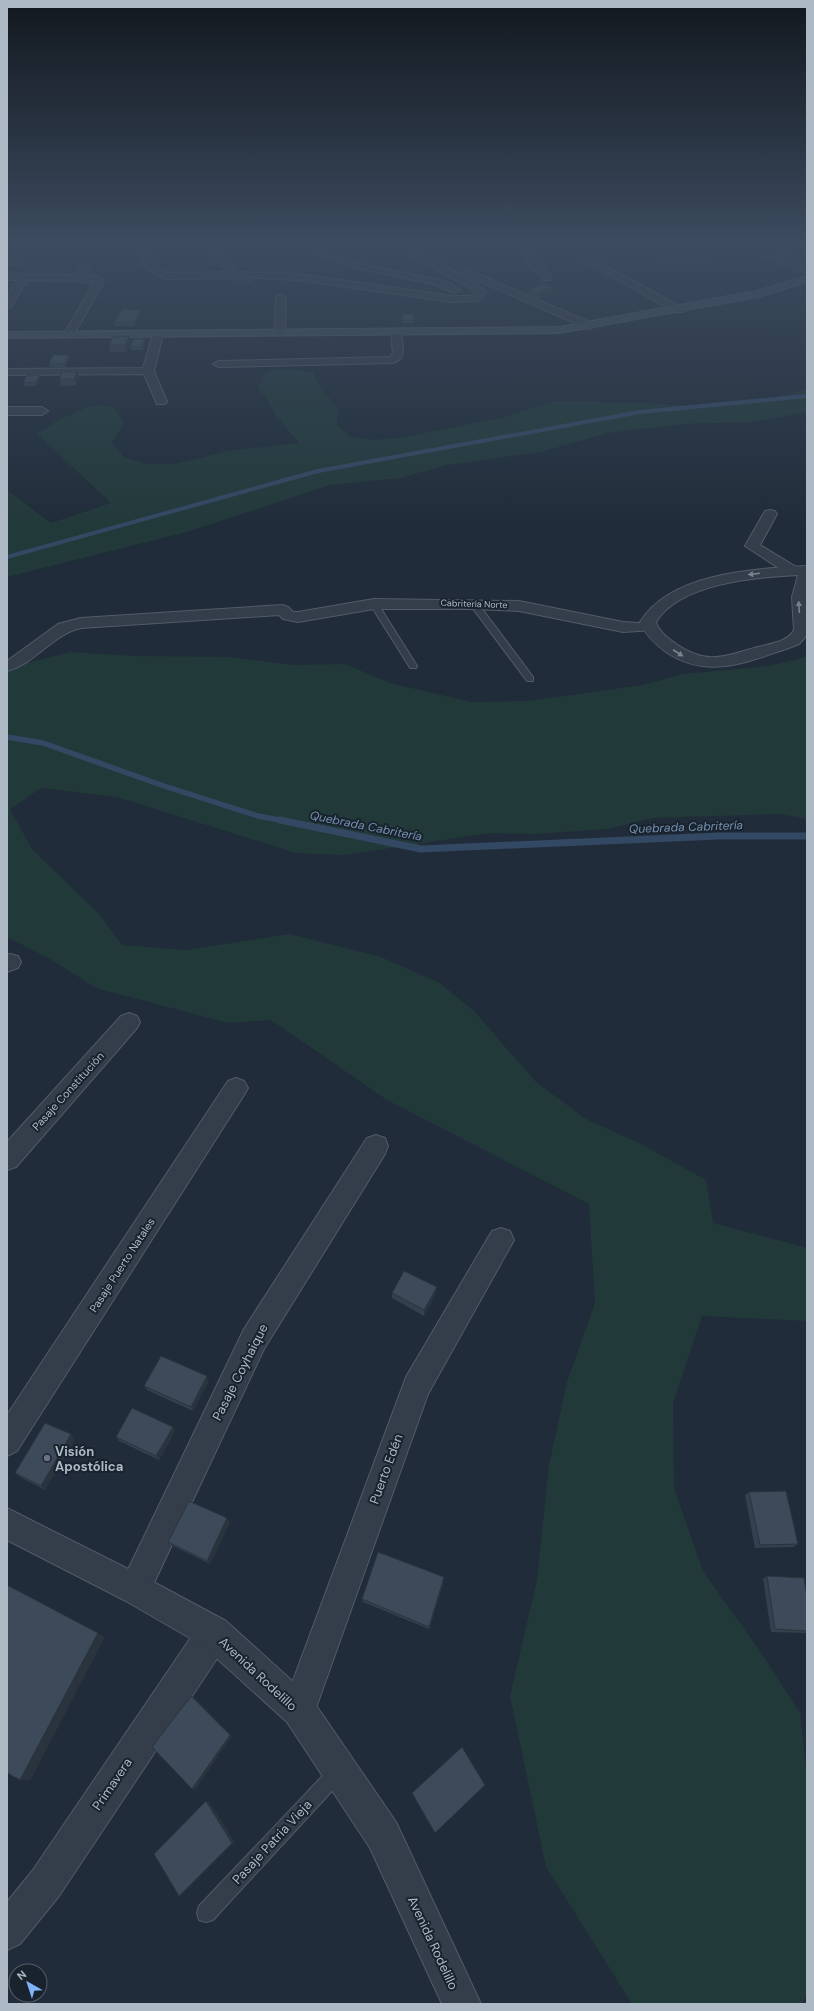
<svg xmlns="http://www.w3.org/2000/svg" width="814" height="2011" viewBox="0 0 814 2011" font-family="'DM Sans',sans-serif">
  <rect width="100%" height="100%" fill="#202c39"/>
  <path fill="#22393a" d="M688,251L725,269L693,275L657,257Z
    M284,369L313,372L320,387L339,410L337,425L351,437L370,440L399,438L501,418L556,401L648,403L689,406L733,404L772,399L807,389V412L751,422L683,424L608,433L540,452L447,465L400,478L330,485L187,532L7,577V490L51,523L111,503L37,434L57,421L85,408L97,405L114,407L124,423L112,443L124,457L147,464H176L227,451L299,443C294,436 286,429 281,421C272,410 268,398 257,388L266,372Z
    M71,652L134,656L231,657L294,665L345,664L390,683L472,702L529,701L643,685L683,674L768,666L807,657V819L781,814L653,818L607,829L536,834L489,833L345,855L296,853L117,797L41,788L10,809L32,849L99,914L122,945L186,950L289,934L381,957L440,983L474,1011L536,1082L586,1119L643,1145L706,1180L713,1223L807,1248V1321L702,1316L673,1403L674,1488L703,1571L760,1651L800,1713L807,1778V1994L802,2004H632L546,1867L510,1696L537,1580L549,1465L567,1382L595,1303L589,1204L387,1100L271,1020L228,1023L96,988L52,960L7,937V668Z"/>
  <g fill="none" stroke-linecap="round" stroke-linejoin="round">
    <path stroke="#334862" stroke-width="4" d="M7,557L318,471L640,412L807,396"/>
    <path stroke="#334862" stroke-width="5.5" d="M7,737L43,743L164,786L258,816L285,821"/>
    <path stroke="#334862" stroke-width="7" d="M280,820L421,849L719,836H807"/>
    <defs>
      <path id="service" d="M371,602L378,604L417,666L416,668H410L409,666L370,604Z
        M471,602H477L533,677V681H527L471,606Z
        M337,1764L343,1767L346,1773L343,1779L213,1920L206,1922L199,1920L197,1913L199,1906L331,1767Z"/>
      <path id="minor" d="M139,245H149V260L162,271L168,273L228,272L205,245H214L238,272L297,274L452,296H471L475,293L471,288L391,245H405L412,248L477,284L486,293L477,301L452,302L297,280L259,278L167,279L156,275L141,263Z
        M518,245H527L538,264L552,275L550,280H544L542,276L531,268Z
        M786,247L791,250L779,258L807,267V273L766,258Z
        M315,248L361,264L440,280L450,283L460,290L455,293L433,284L356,268L312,253V249Z
        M587,256L683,308L684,310L683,312H675L584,261L582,259Z
        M7,259H18L23,262L18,265H7Z
        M466,269L594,324L595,326L590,329L586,328L463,274L461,272Z
        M7,274L93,275L101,278L104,282L74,334L69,337L64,334L94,282L27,280L11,307L7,308V297L17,280H7Z
        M281,294L286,297L285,333L280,336L275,333L276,297Z
        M396,330L401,333C403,345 407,360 392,363L219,367L213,364L219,361L389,357L393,353L391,333Z
        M158,331L163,334L154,371L167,402L165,404H157L144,374L7,375V369L143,368L153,334Z
        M7,407H42L48,411L42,415H7Z
        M770,510L775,511L777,514L760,545L798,568L800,571L798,574H788L745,546L765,511Z
        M374,599L519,601L623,622L655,624L657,627L655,630L623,632L519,611L474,609H374L298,622L283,619L279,615L81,628C53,634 35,664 7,671V661L58,624L81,618L283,605L288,607L293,612H298Z
        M10,954L18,956L21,962L18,968L7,972V955Z
        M129,1013L137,1016L140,1022L137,1028L16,1167L7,1170V1142L121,1016Z
        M236,1078L244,1081L248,1088L244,1095L17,1451L7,1456V1415L228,1081Z
        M376,1135L385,1138L388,1146L385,1154L264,1349L146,1600L135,1605L124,1600L119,1589L124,1578L244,1329L367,1138Z
        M501,1228L510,1231L514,1240L428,1394L311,1722L299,1727L287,1722L282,1710L406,1377L492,1231Z
        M214,1617L226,1621L230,1633L226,1645L59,1896L20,1944L7,1950V1902L33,1870L202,1621Z"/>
      <path id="tertiary" d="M807,566V635L799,644L789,648C747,662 707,680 666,652C655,644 645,635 640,622C671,572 755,569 807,566ZM798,575L792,597L794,630C788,642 769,644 758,647C724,656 709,666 676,644C668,638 659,632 656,622C680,583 757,577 798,575Z
        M7,1508L146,1578L226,1621L311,1698L396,1822L481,2004H442L370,1848L287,1722L202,1645L124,1600L7,1540Z"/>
      <path id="secondary" d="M807,276V282L758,297L559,333L7,338V332L559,327L756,291Z"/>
    </defs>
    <use href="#service" stroke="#515c67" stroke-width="2"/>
    <use href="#minor" stroke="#515c67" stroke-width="2"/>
    <use href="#tertiary" stroke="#515c67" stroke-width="2"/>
    <use href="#secondary" stroke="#515c67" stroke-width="2"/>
    <use href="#service" fill="#343e4a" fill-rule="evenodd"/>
    <use href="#minor" fill="#343e4a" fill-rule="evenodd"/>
    <use href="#tertiary" fill="#343e4a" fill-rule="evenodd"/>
    <use href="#secondary" fill="#424d5d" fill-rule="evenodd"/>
  </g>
  <path fill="#34404d" d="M91,266L92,272L90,275H75L74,269Z
    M252,276V279L251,283H234V280Z
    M554,288L553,294L538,299L528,295L529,289Z
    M140,310L141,313L134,326H115L114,323Z
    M402,314H414V323H402Z
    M130,342L126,352H110L109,345Z
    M145,343L143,350H131L130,347Z
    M70,358L65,367H50L49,364Z
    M39,375L40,378L36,386H24L23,383Z
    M79,378L76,385L61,386L60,379Z
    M392,1293H436L424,1316L392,1298Z
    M209,1381L193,1411L147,1390L144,1386Z
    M175,1431L159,1460L119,1441L116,1437Z
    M75,1439L45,1490L20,1477L15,1473Z
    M749,1492L798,1544L793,1547L755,1548L745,1495Z
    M230,1522L210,1564L171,1545L168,1542Z
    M767,1576L807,1597V1633L771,1632L763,1579Z
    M444,1580L429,1629L363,1602L362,1599Z"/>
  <path fill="#2a343e" d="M91,266L92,272L90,275L89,269Z
    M554,288L553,294L538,299V293Z
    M140,310L141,313L134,326V322Z
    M129,336L130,342L126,352L125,345Z
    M145,339V343L143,350L142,347Z
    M69,355L70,358L65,367V364Z
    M77,372L79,378L76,385L74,379Z
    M39,375L40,378L36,386V382Z
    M437,1287L436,1293L424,1316V1310Z
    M207,1376L209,1381L193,1411L191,1407Z
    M173,1427L175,1431L159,1460L156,1456Z
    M71,1434L75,1439L45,1490L41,1486Z
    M227,1518L230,1522L210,1564L207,1561Z
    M7,1585L105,1637L30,1781L20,1780Z
    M191,1696L194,1697L232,1736L195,1790L192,1789Z
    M206,1801H209L235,1842L182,1895L179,1896Z"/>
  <path fill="#3c4a59" stroke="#2a343e" d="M76,266H91L89,269H74Z
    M235,276H252L251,280H234Z
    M544,284L554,288L538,293L529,289Z
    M122,309L140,310L134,322L114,323Z
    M402,314H414V320H402Z
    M129,336L125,345H109L113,337Z
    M133,339H145L142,347H130Z
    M53,355H69L65,364H49Z
    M62,372H77L74,379H60Z
    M27,375H39L36,382L23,383Z
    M404,1271L437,1287L424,1310L392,1293Z
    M161,1356L207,1376L191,1407L144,1386Z
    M132,1408L173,1427L156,1456L116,1437Z
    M45,1423L71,1434L41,1486L15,1473Z
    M786,1491L798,1544L760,1545L749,1492Z
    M189,1501L227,1518L207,1561L168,1542Z
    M378,1552L444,1577L429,1627L362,1599Z
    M767,1576L804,1578L807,1597V1631L775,1629Z
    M7,1585L98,1633L20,1780L7,1773Z
    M191,1696L230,1735L192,1789L152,1747Z
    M462,1747L485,1785L435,1833L412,1793Z
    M206,1801L232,1843L179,1896L154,1854Z"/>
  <defs><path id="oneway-solid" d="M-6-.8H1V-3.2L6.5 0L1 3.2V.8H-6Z"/></defs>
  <g fill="#77828e">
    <use href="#oneway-solid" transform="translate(754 574) rotate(173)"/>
    <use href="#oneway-solid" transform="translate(799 607) rotate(-94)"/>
    <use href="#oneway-solid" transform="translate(678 653) rotate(33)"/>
  </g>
  <linearGradient id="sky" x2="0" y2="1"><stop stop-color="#12181f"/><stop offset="0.46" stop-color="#3c4b5f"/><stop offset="1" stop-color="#3c4b5f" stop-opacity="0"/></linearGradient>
  <rect width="814" height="527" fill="url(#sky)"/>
  <circle fill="#6b7280" stroke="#19232e" stroke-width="1.5" cx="47" cy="1458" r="4"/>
  <g text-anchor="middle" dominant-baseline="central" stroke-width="4" stroke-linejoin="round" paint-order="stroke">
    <g font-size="9" fill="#aeb9c6" stroke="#19232e">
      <text transform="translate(474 604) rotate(2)">Cabritería Norte</text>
    </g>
    <g font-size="11" fill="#aeb9c6" stroke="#19232e">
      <text transform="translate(68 1091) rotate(-48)">Pasaje Constitución</text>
      <text transform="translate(122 1265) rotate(-57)">Pasaje Puerto Natales</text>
    </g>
    <g font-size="12" font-style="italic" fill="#7590b0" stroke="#19232e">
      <text transform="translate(366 826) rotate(11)">Quebrada Cabritería</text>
      <text transform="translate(686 827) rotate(-2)">Quebrada Cabritería</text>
    </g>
    <g font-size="13" fill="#aeb9c6" stroke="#19232e">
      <text transform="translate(240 1372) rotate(-63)">Pasaje Coyhaique</text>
      <text transform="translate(386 1469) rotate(-70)">Puerto Edén</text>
      <text transform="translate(258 1674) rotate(43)">Avenida Rodelillo</text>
      <text transform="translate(112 1784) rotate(-56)">Primavera</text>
      <text transform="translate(272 1842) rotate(-47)">Pasaje Patria Vieja</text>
      <text transform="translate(433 1943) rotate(65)">Avenida Rodelillo</text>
    </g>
    <g font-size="13" font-weight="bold" fill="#aeb9c6" stroke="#19232e" text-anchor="start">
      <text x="55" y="1451">Visión<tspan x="55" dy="15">Apostólica</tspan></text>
    </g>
  </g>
  <rect width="814" height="2011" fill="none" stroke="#aeb9c6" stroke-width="16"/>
  <g transform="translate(28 1983) rotate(321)"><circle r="19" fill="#19232e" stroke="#555f6b"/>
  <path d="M0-3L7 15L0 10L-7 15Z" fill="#7fb4fb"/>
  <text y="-6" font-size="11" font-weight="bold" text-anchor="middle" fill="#aeb9c6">N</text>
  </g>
</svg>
